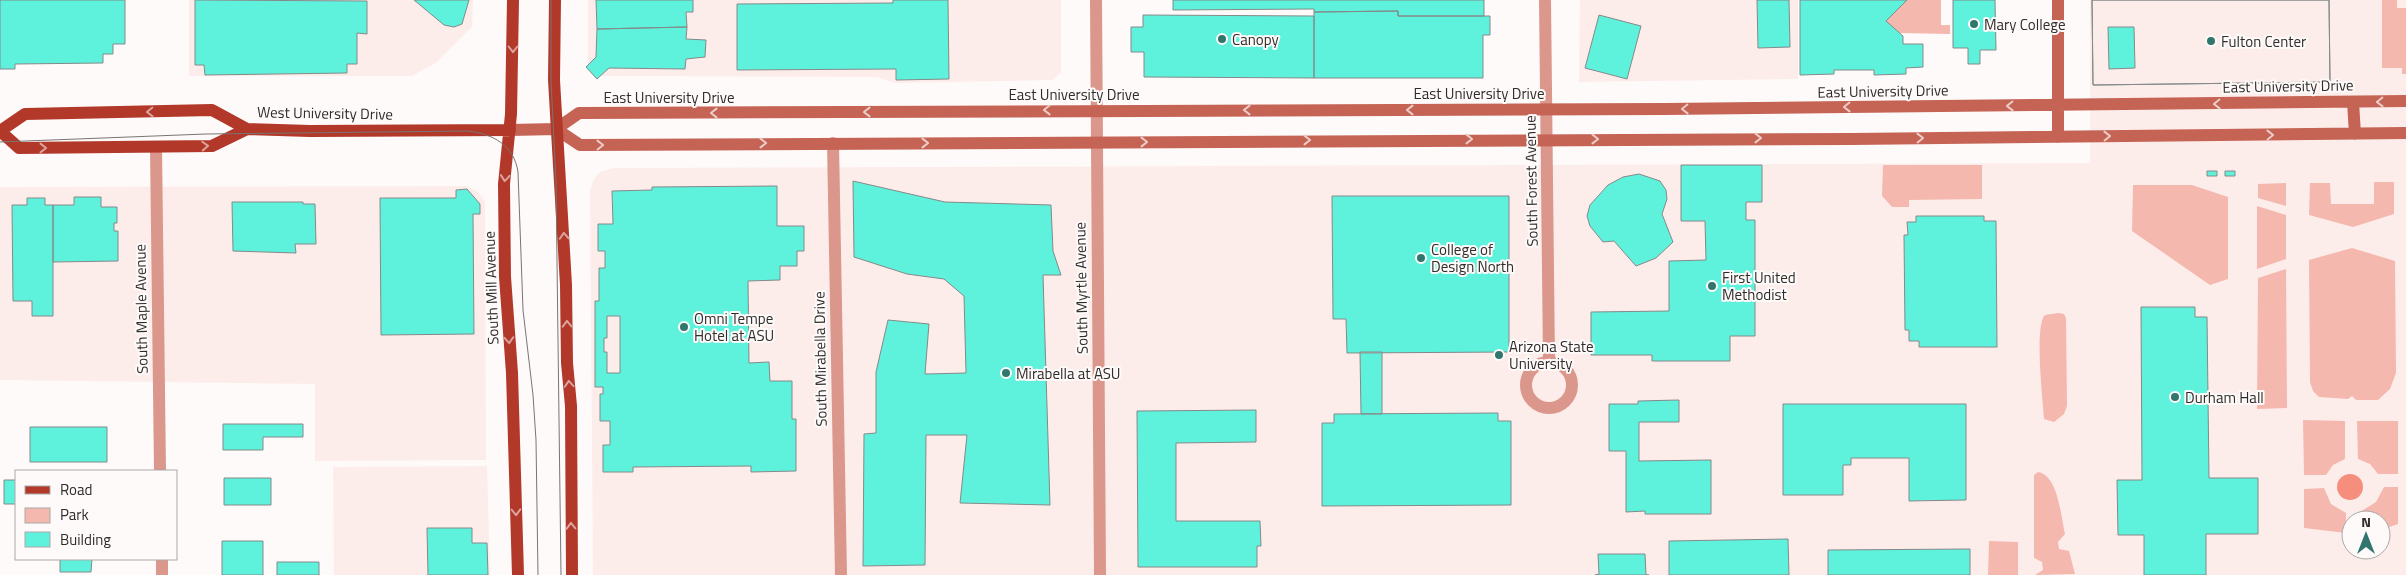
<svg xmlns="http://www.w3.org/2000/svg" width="2406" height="575" viewBox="0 0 2406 575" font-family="'Titillium Web',sans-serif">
  <rect width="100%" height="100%" fill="#fefaf9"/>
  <path fill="#fdedea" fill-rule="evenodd" d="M189,0H473L472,27L436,63L412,76H189Z
    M588,0H1061V72L1053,80L895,83L877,77L599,76L588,67Z
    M1580,0H1798V79L1579,82Z
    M2090,0H2406V575H593L590,190L594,179L600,172L614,168L2090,163ZM2351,520H2381V550H2351Z
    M465,186L477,191L485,201L486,460L315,461V384L0,380V187Z
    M487,466L490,575H334L333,467Z"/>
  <path fill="#f4b8ae" d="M1907,0H1941V25H1950V34L1899,33L1886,21Z
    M2382,0H2397V8H2406V74H2402V68H2382Z
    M1883,165H1982V199L1909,200V207H1892L1882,196Z
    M2374,182H2394V214L2353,227L2309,215L2310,183H2330L2331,204H2374Z
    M2286,183V206L2258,198V184Z
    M2133,185H2192L2228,197V279L2210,285L2132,231Z
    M2257,206L2286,215V259L2257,269Z
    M2352,248L2395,261L2396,373L2390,389L2378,400H2356L2352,396L2348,399L2319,397L2313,391L2310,382L2309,260Z
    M2286,269L2287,408L2257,409L2258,278Z
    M2058,313L2064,314L2066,318L2067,406L2064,414L2054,422L2044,419C2043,400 2034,326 2045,315Z
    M2303,420L2345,421V459L2333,465L2326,475H2304Z
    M2357,421H2398V474H2378L2370,464L2358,459Z
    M2038,472C2058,475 2061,516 2065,534L2058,542L2059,549L2069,551L2075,574L2035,575L2043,570L2042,562L2034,558V475Z
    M2384,487H2398V524L2381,530V520H2360V512L2376,502Z
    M2324,488L2331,504L2346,513V533L2304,528V489Z
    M1989,541L2018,542V575H1988Z"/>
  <path fill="#f68e7e" d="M2337 487a13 13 0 1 1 26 0a13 13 0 1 1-26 0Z"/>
  <path fill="#5ef1dc" stroke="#848a89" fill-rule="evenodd" d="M0,0H125V44H113V54H103V63L15,64V69H0Z
    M195,0L367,1V34L357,33V64H347V73L205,75L204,65H195Z
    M414,0H469L462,24L454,27L444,25Z
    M596,0H693V12H686L687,27L597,29Z
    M893,0H948L949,79L896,80V69L737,70V4L893,3Z
    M1173,0H1484V16H1398V11L1314,12V9L1173,10Z
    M1757,0H1789L1790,47L1758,48Z
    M1800,0H1907L1886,21L1903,36V44H1923V67L1906,68V74L1874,75V70H1834V74L1800,75Z
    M1953,0H1995L1996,50H1980V64H1968V48H1953Z
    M2092,0H2329L2330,82L2093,85ZM2108,27H2134L2135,68L2109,69Z
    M2092,0H2329L2330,82L2093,85Z
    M1398,11V16H1490V35H1483V78H1314V12Z
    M1143,15L1314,16V78L1144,77V52H1131V27H1143Z
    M1599,15L1641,26L1627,79L1585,68Z
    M687,27L686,39L706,40L705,57L686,59L685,69L609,68L597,79L586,67L596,57L597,29Z
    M1681,165H1762V202H1746V220H1755V336H1730V361H1652V355H1591V312L1669,311V261L1706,260L1705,221H1681Z
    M2207,171H2217V176H2207Z
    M2225,171H2235V176H2225Z
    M1639,174L1660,181L1666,190L1667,199L1662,214L1673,242L1656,258L1636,266L1614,241L1603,242L1590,226L1587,216L1590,205L1608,185L1623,177Z
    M853,181L945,202L1051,205L1053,251L1061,275H1043L1050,505L960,503L967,435H926L925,565L863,566L864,434L876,433V372L888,320L929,324L925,374L966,373L964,296L944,279L907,274L854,257Z
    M777,186V226H804V251H797V266H780V280L748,281L749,363L769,362L770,381H792V419H796V471L751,472V466L633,467V472H603V445H610V421H600V394H603V387H595V301H599V268H605V251H598V224H613L612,191L652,190V187ZM607,316H620V373H607V352H604V338H607Z
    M467,189L480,204V214H473L474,334L381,335L380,198H456V190Z
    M1332,196H1509V352L1347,353L1346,319H1333Z
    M74,197H101V207H117V223H114V231H118V261L53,262V205H74Z
    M27,198H45V205H53V316H32V301H13L12,205H27Z
    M232,202H303V204H315L316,244H295L296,253L233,251Z
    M1916,216H1984V221H1996L1997,347H1919V341H1909V330H1905L1904,235H1908L1907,222H1916Z
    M2141,307H2195V317H2207L2209,478H2258V534H2206V575H2144V535H2118L2117,480H2142Z
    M1360,352H1382V414H1361Z
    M1679,400V422H1639V461L1711,460V514H1645V511L1626,512V451H1609V404H1638V401Z
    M1783,404H1966V500L1909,501V458H1851V465H1843V495H1783Z
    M1256,410V442L1176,443V521H1260L1261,546H1257V567H1138L1137,411Z
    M1498,413V421H1511V505L1322,506V423H1334V414Z
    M223,424H303V437H263V450H223Z
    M30,427H107V462H30Z
    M224,478H271V505H224Z
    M4,480H16V504H4Z
    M427,528H472V543H487L488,575H428Z
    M1788,539L1789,575H1669V541Z
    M222,541H263V575H222Z
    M1970,549V575H1828V550Z
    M1598,554H1645L1646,575H1649H1595L1599,574Z
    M60,559H92L91,572H60Z
    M277,562H319V575H277Z"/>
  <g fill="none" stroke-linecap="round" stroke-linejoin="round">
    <path stroke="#db978b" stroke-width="12" d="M1096,0L1100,575
      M1545,0L1549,361
      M833,143L841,575
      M156,147L160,471
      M1526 385a23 23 0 1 1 46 0a23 23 0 1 1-46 0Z
      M162,559V575"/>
    <path stroke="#c56354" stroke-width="12" d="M2058,0V137
      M2353,102L2355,134
      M556,129L579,113L1665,109L2406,101
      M510,130L556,129L580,145L1851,139L2406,133"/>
    <path stroke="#b2382a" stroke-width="12" d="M513,0L511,114L504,184L505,277L512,373L518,575
      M555,0L554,80L566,285L567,363L571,406L572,575
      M0,131L25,114L212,110L247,129L310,131L510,130
      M0,131L19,148L212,146L247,129"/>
    <path stroke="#787574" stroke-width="1" d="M551,0V80L556,182L561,575
      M0,142L206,134L468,131C493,134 514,145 518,172L523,310L533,395L536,440L538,575"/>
  </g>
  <defs><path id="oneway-chevron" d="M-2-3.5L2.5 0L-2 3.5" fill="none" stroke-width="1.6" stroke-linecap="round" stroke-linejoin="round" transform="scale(1.25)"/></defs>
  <g stroke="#dca39c">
    <use href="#oneway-chevron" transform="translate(513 49) rotate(90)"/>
    <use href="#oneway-chevron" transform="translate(150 112) rotate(179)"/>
    <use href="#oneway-chevron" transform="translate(205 146) rotate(-3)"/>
    <use href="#oneway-chevron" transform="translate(43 148)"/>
    <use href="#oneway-chevron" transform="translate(505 178) rotate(95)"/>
    <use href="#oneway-chevron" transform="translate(564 236) rotate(-93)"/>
    <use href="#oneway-chevron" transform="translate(567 324) rotate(-91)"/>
    <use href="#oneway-chevron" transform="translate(509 340) rotate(86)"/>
    <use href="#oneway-chevron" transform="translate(569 384) rotate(-94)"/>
    <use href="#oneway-chevron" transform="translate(516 512) rotate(88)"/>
    <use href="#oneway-chevron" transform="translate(571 526) rotate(-91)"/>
  </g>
  <g stroke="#edcdc8">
    <use href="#oneway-chevron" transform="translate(2380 102) rotate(179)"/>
    <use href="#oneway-chevron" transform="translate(2217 104) rotate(179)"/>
    <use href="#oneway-chevron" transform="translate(2010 106) rotate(179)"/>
    <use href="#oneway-chevron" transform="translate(1847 107) rotate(179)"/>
    <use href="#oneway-chevron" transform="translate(1685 109) rotate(179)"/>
    <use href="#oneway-chevron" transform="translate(1047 110) rotate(179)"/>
    <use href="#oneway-chevron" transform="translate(1247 110) rotate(180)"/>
    <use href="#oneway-chevron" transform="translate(1410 110) rotate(180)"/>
    <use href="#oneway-chevron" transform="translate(867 112) rotate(180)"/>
    <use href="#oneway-chevron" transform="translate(714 113) rotate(180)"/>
    <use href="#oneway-chevron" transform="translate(2270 135) rotate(-1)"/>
    <use href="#oneway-chevron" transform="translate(2107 136) rotate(-1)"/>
    <use href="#oneway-chevron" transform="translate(1758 138)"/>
    <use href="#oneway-chevron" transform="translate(1920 138) rotate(-1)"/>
    <use href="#oneway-chevron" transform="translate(1469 139)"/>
    <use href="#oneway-chevron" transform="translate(1595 139)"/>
    <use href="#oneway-chevron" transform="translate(1307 140)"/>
    <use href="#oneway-chevron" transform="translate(1144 142)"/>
    <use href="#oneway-chevron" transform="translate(763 143)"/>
    <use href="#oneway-chevron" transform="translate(925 143)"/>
    <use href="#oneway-chevron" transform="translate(600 145) rotate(-1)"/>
  </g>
  <g fill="#31766c" stroke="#fefaf9" stroke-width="2">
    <circle cx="1974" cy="24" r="5"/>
    <circle cx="1222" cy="39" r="5"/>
    <circle cx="2211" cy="41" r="5"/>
    <circle cx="1421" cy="258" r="5"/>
    <circle cx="1712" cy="286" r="5"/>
    <circle cx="684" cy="327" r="5"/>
    <circle cx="1499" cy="355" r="5"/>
    <circle cx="1006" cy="373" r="5"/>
    <circle cx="2175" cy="397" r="5"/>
  </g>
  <g text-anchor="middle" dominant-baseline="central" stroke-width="4" stroke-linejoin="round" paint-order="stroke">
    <g font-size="15" fill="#2f2d2c" stroke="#fefaf9" text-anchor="start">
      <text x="1984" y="24">Mary College</text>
      <text x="1232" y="39">Canopy</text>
      <text x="2221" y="41">Fulton Center</text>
      <text x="1431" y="249">College of<tspan x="1431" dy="17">Design North</tspan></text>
      <text x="1722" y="277">First United<tspan x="1722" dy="17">Methodist</tspan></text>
      <text x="694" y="318">Omni Tempe<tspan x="694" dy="17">Hotel at ASU</tspan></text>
      <text x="1509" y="346">Arizona State<tspan x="1509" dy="17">University</tspan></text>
      <text x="1016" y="373">Mirabella at ASU</text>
      <text x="2185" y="397">Durham Hall</text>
    </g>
    <g font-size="15" fill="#2f2d2c" stroke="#fefaf9">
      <text transform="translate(2288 86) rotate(-1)">East University Drive</text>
      <text transform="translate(1883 91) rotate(-1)">East University Drive</text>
      <text x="1479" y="93">East University Drive</text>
      <text x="1074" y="94">East University Drive</text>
      <text x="669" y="97">East University Drive</text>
      <text transform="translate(325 113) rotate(1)">West University Drive</text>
      <text transform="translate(1531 181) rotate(-91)">South Forest Avenue</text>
      <text transform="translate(491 288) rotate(-92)">South Mill Avenue</text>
      <text transform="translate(1081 288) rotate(-91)">South Myrtle Avenue</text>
      <text transform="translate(141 309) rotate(-91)">South Maple Avenue</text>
      <text transform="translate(820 359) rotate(-91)">South Mirabella Drive</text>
    </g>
  </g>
  <rect x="15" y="470" width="162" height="90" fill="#fefaf9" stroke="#aba8a7"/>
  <rect x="25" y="486" width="25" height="8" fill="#b2382a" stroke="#aba8a7"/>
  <text x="60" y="495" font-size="15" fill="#2f2d2c">Road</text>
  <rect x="25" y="508" width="25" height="15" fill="#f4b8ae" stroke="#aba8a7"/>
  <text x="60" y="520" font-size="15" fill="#2f2d2c">Park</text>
  <rect x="25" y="532" width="25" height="15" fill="#5ef1dc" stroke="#aba8a7"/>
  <text x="60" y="545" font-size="15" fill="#2f2d2c">Building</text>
  <g transform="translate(2366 535)"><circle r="24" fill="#fefaf9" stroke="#aba8a7"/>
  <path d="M0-4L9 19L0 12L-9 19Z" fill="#31766c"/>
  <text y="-8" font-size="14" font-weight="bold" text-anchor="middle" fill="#2f2d2c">N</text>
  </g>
</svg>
